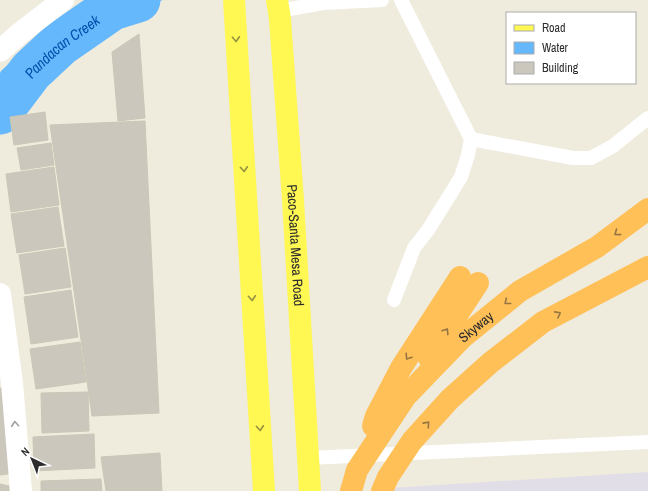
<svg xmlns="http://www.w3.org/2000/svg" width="648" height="491" viewBox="0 0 648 491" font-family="'Archivo Narrow',sans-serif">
  <rect width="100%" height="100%" fill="#efebdd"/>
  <path fill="#e2dee7" d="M648,472V491H390V488Z"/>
  <path fill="#65b8fc" d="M86,0H163L146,5L84,33L20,76L0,115V73L1,71L48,28Z"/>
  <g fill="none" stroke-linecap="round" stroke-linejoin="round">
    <path stroke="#65b8fc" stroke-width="45" id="s1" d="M0,112L31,71L60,44L112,8L138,0"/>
  </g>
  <path fill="#cbc7bc" stroke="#cbc7b6" d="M139,34L145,118L118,121L112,52Z
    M45,112L48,140L14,145L10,117Z
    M145,121L159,413L92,416L50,125Z
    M51,143L54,165L21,170L17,148Z
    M54,167L59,205L11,212L6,174Z
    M58,207L64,246L17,253L11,214Z
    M65,248L71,287L25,294L19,255Z
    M71,290L78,337L31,344L24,297Z
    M80,342L86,382L36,389L30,349Z
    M0,388H7L15,473L0,475Z
    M88,392L89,431L42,433L41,393Z
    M94,434L95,468L34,471L33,437Z
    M160,453L162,491H106L101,457Z
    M101,479L102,491H41V481Z
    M0,484L9,486V491H0Z"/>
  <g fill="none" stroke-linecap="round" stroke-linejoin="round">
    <path stroke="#fff" stroke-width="14" d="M401,0L471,139L573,158H591L613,146L648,118
      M278,11L323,3L382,0
      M394,300L414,248L428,230L461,177L468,155L471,139
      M308,458L648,442"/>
    <path stroke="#fff" stroke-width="22" d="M0,294L12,383L21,491"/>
    <path stroke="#fff" stroke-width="22" d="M0,51L19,34L63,0"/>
    <g stroke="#fff752" stroke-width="22">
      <path d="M234,0L264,491"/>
      <path id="s2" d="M277,0L280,19L293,200L310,491"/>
    </g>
    <g stroke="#ffc058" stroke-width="22">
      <path d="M429,358L478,283"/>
      <path d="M373,426L376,416L401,368L460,277"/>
      <path id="s3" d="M351,491L357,470L406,396L462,338L520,291L597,247L648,209"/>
      <path d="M382,491L388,477L412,441L450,399L490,363L543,322L648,267"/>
    </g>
  </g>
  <defs><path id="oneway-chevron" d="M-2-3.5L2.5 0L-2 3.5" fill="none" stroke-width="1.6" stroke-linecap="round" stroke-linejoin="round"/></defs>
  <g stroke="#96923f">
    <use href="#oneway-chevron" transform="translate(236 39) rotate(87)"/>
    <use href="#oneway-chevron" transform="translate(244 169) rotate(86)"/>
    <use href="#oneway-chevron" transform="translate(252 298) rotate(86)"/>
    <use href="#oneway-chevron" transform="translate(260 428) rotate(86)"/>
  </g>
  <g stroke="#967642">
    <use href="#oneway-chevron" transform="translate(617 233) rotate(144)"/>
    <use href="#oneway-chevron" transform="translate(507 302) rotate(141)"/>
    <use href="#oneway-chevron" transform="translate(558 314) rotate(-28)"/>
    <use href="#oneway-chevron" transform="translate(446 331) rotate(-57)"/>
    <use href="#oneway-chevron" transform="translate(408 357) rotate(123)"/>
    <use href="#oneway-chevron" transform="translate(427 424) rotate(-48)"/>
  </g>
  <use stroke="#a0a0a0" href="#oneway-chevron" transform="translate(15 424) rotate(-95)"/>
  <g text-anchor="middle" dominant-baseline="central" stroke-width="3" stroke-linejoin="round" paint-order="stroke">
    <g font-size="14" fill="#2c2c2c" stroke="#fff">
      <text stroke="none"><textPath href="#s2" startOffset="246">Paco-Santa Mesa Road</textPath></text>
      <text stroke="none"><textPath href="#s3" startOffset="209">Skyway</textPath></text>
    </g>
    <g font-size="15" font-style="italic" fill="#0051ac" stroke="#fff">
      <text stroke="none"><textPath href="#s1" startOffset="91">Pandacan Creek</textPath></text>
    </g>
  </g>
  <rect x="506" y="12" width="130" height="72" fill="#ffffff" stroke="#ababab"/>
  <rect x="514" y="25" width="20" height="6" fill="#fff752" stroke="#ababab"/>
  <text x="542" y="32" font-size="12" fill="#2c2c2c">Road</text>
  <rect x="514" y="42" width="20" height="12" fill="#65b8fc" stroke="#ababab"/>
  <text x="542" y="52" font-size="12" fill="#2c2c2c">Water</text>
  <rect x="514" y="62" width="20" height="12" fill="#cbc7bc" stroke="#ababab"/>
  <text x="542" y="72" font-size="12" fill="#2c2c2c">Building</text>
  <g transform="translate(32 459) rotate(317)" stroke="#ffffff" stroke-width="3" paint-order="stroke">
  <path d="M0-3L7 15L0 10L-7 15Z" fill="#2c2c2c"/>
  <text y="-6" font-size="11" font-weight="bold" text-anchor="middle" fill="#2c2c2c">N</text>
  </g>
</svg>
